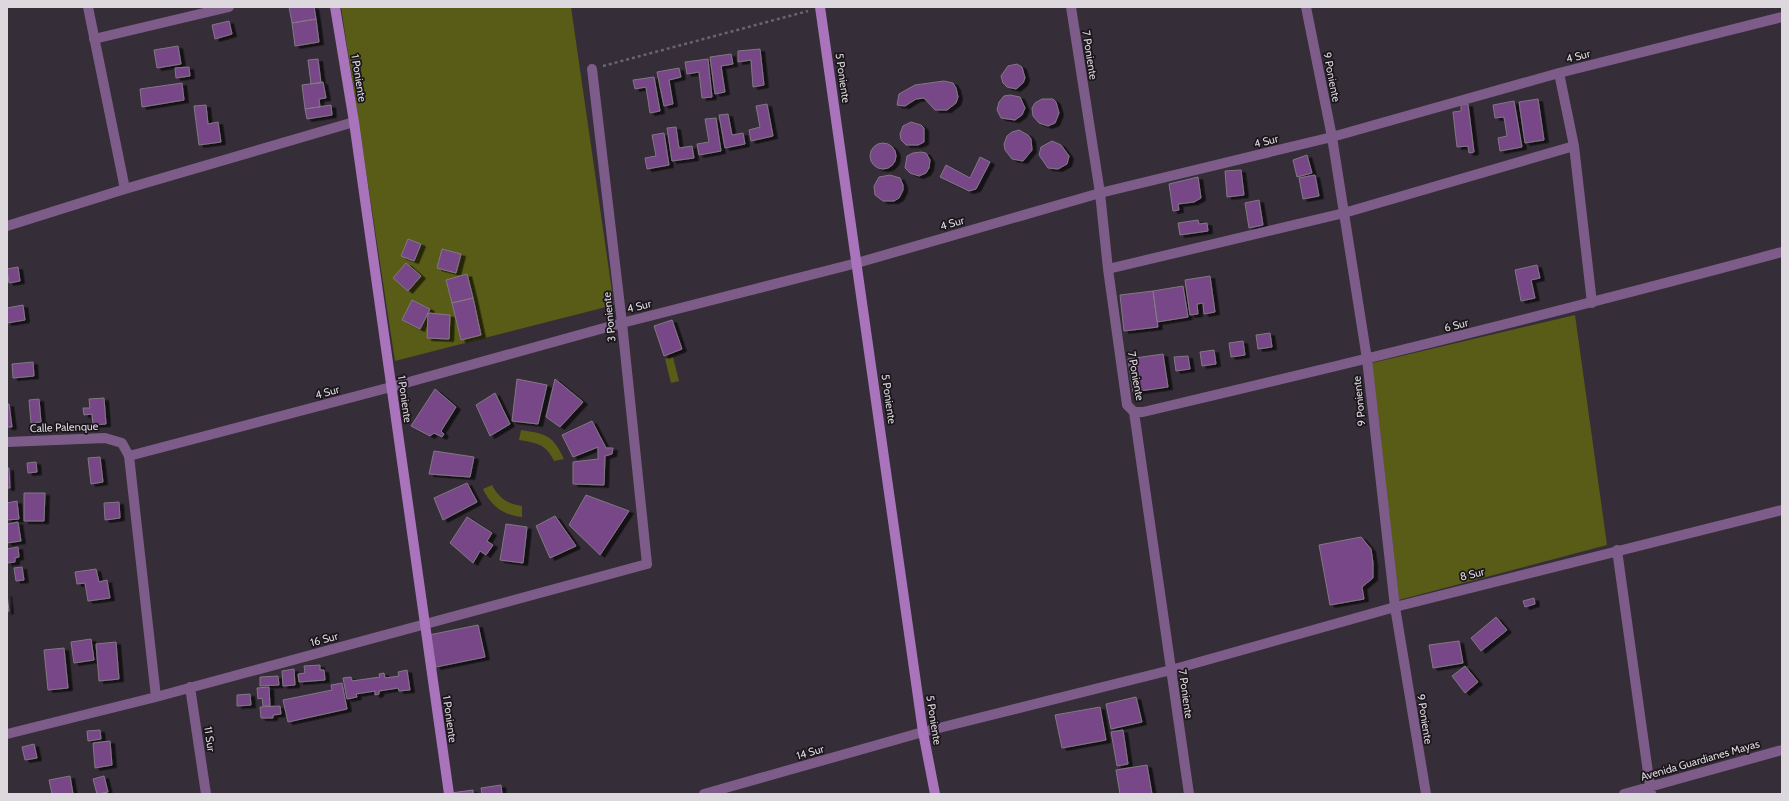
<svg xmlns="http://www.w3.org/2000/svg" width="1789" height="801" viewBox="0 0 1789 801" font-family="Cabin,sans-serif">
  <defs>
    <filter id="shadow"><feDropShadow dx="4.5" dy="2.5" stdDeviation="0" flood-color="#0009"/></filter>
  </defs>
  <rect width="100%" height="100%" fill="#352d37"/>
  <path fill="#595c16" d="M341,7H571L614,305L395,361Z
    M1575,315L1607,545L1399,600L1372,363Z
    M673,357L679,381L671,383L665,359Z
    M521,430C546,434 553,435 564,459L554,461C546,444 537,443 519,440Z
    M492,485C499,498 507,504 522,506V517C503,515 491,506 483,489Z"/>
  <path fill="#774687" stroke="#827885" filter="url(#shadow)" d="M289,7H314L316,19L292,23Z
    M316,19L319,42L295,46L292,23Z
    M229,21L232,34L215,39L212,25Z
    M178,46L181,64L157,68L154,50Z
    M760,49L764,85L753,87L751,60L738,62V51Z
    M731,54L733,64L721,66L725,92L715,94L710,57Z
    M318,59L321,83L311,84L308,60Z
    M708,59L712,97L702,98L699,72L687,74L685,62Z
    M1017,64L1022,67L1025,78L1023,83L1016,89L1007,87L1003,83L1001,76L1008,66Z
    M189,67L190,76L176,78L175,68Z
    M679,68L681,77L669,80L673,104L664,106L657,72Z
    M654,77L660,111L650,113L646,87L635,89L633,80Z
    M944,81L953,83L956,88L958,97L956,103L947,110H935L924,98L916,99L905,106L897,105L899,94L915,85Z
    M323,82L326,98L319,99L320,107L305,109L302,85Z
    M182,83L184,100L142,107L140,89Z
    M1010,95L1020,97L1025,108L1022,115L1015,120L1001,118L997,110L999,102L1004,96Z
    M1042,99H1053L1056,102L1059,113L1055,123L1048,126L1039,123L1033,116L1032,108L1035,103Z
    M1538,99L1544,140L1525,143L1519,102Z
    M1514,101L1522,147L1500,151L1498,138L1507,136L1504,117L1495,118L1493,105Z
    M767,104L773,136L751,141L749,130L760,127L756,106Z
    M1468,104L1474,152L1469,153L1468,146L1457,147L1453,112L1461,111V105Z
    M206,105L208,124L218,122L221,142L199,145L194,106Z
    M331,105L332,115L307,119L305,109Z
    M728,114L732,135L743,133L745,144L725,148L719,115Z
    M716,118L721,151L699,155L697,144L709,142L705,119Z
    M911,122L921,125L924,128V142L918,145H906L901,140L900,134L903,126Z
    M676,127L679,148L692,146L694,158L672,161L667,128Z
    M1019,130L1028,135L1031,139L1032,150L1023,161L1012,159L1005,150L1004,144L1007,136L1012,132Z
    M664,133L669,165L647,169L645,158L656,156L652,135Z
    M1052,141L1061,145L1069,156L1067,164L1058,169L1048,168L1039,155L1041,147Z
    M870 156a13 13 0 1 1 26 0a13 13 0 1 1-26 0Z
    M921,152L926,153L930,160L929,168L926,173L919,176L910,173L905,168L907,156L913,153Z
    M1307,155L1312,173L1297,177L1293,160Z
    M980,157L990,162L976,189L969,191L940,177L946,165L970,178Z
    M1241,170L1244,195L1227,197L1225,171Z
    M890,175L900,178L903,185V190L899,198L894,201H883L875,195L874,186L879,177Z
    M1315,175L1319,196L1303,199L1299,178Z
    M1198,177L1201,198L1194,202L1178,204L1179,210L1173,211L1169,184Z
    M1259,200L1263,225L1249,228L1245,203Z
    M1198,220L1199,224L1207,223L1208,231L1180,235L1178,223Z
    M408,239L421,244L414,261L401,256Z
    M442,249L461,254L456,273L437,268Z
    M406,263L421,276L408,291L393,278Z
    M1537,265L1540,278L1531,280L1535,298L1521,301L1515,270Z
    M18,267L20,281L9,283L7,269Z
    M467,274L473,298L452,303L446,280Z
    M1210,276L1215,312L1204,314L1203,303L1197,304L1198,314L1190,315L1185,280Z
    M1183,286L1188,317L1157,322L1153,291Z
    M1153,291L1158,327L1124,331L1120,295Z
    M473,298L481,335L461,340L452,303Z
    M412,300L430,309L420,329L402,320Z
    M23,305L25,320L7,323V308Z
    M428,313L450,315L449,339L427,338Z
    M672,320L682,349L664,356L654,326Z
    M1270,333L1272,347L1258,349L1256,335Z
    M1243,341L1245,355L1231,357L1229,343Z
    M1214,350L1216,364L1202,366L1200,352Z
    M1163,354L1168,387L1133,392L1128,359Z
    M1188,356L1190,369L1176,371L1174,357Z
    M33,362L34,376L13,378L12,364Z
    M517,379L547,385L538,424L512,421Z
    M555,379L583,402L560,427L546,417Z
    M435,389L456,407L441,431L444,434L442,437L434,433L430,436L411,426Z
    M495,393L510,424L490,436L476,405Z
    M104,398L106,424L93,425L92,414L84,415L83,408H90L89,399Z
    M39,399L41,422L31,423L29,400Z
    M7,404H9L12,427H7Z
    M592,421L606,448H613L612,454L605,456L604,485L573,484V462L598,459V447L573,457L562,435Z
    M434,451L474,457L470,477L429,474Z
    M100,457L103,482L91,484L88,458Z
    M36,462L37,472L28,473L27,463Z
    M7,468H9L10,488H7Z
    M467,483L477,502L443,520L434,498Z
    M24,493H45L44,521H24Z
    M586,495L629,511L600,555L569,525Z
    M17,501L19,519L7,520V503Z
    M119,502L120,518L105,520L104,503Z
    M555,516L576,546L550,558L536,526Z
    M467,517L492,533L487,541L493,545L486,555L480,551L473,563L450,543Z
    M18,522L21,541L7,543V524Z
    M506,524L527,527L523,563L500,560Z
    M1361,537L1371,549L1373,563V578L1362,587L1364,599L1330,605L1319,545Z
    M18,547L19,557L15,558V562L7,563V549Z
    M22,567L24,580L16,581L14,568Z
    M96,569L99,582L107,580L110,598L88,601L85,583L77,584L75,572Z
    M7,594L9,611L7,612Z
    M1534,598L1535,604L1525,607L1523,601Z
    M1496,617L1507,630L1481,651L1471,638Z
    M478,625L485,657L436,667L429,635Z
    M91,639L94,660L74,663L71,642Z
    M1459,641L1463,663L1433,668L1429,645Z
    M116,642L119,679L99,681L96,644Z
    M64,648L68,688L48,690L44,650Z
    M320,665V670H324L325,680L299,682L298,674L305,673L304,666Z
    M1465,666L1478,682L1465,693L1452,676Z
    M294,669L295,685L283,686L282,671Z
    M407,670L410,690L399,691L398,688L379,691V694L375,695V691L356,694L357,697L347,699L343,678L351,677L352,681L380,677L379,674L384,673L385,678L399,676L398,672Z
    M278,676L279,685L260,686V677Z
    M342,683L347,709L288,722L283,700L332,690L331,685Z
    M269,687L270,706H263L262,698L258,699L257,688Z
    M250,694L251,705L237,706V695Z
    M1136,697L1142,722L1111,729L1106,704Z
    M280,706L281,714L273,715V718H261L260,707Z
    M1100,707L1106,740L1062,748L1055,715Z
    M100,730L101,739L88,741L87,731Z
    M1123,730L1128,764L1117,766L1111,732Z
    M110,741L112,765L95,768L93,743Z
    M34,744L37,758L25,760L22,747Z
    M1147,765L1152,794H1120L1116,770Z
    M70,776L73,794H52L49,780Z
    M104,776L108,792L97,794L93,779Z
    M501,785L502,794H482L481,788Z
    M473,790V794H451V793Z"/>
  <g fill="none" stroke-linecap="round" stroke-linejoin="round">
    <path stroke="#6c656d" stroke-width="2.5" stroke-dasharray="3 3" stroke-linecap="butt" d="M603,66L808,11"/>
    <path stroke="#7d5c89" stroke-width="10" d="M88,7L125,189
      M1071,7L1100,193L1108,269L1127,405L1134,412L1189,794
      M1306,7L1332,137L1367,359L1395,607L1426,794
      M94,39L229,7
      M1559,73L1574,146L1592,303
      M7,226L125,189L354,122
      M1108,269L1344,213L1574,146
      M1134,412H1143C1357,362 1570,309 1782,252
      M7,442L105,438L122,443L129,456L156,697
      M129,456L391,387L622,323L857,263L1100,193L1332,137L1559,73L1782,17
      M1617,550L1651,794
      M190,687L206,794
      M7,734L156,697L647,564L622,323L592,69
      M704,794L923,732L1171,670L1395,607L1782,510
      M1624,794L1782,750"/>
    <path stroke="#a974bb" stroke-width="10" d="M335,7L354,122L449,794
      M820,7L923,732L935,794"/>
  </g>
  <g text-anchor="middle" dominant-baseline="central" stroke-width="3.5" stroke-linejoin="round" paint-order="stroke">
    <g font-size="11" fill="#ddd8de" stroke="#1a161b">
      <text transform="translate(1090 55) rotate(81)">7 Poniente</text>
      <text transform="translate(1578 56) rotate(-14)">4 Sur</text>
      <text transform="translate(1332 77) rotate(79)">9 Poniente</text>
      <text transform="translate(359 78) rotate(81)">1 Poniente</text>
      <text transform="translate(843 78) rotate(82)">5 Poniente</text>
      <text transform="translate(1266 141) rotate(-14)">4 Sur</text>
      <text transform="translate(952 223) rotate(-16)">4 Sur</text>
      <text transform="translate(639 306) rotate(-14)">4 Sur</text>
      <text transform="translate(609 317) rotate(-96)">3 Poniente</text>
      <text transform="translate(1456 325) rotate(-14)">6 Sur</text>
      <text transform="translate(1136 376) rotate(80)">7 Poniente</text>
      <text transform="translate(327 392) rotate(-15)">4 Sur</text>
      <text transform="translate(405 399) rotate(82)">1 Poniente</text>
      <text transform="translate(889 399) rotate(82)">5 Poniente</text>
      <text transform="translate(1359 401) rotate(-96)">9 Poniente</text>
      <text transform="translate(64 427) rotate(-2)">Calle Palenque</text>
      <text transform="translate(1472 574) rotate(-14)">8 Sur</text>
      <text transform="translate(324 639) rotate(-15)">16 Sur</text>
      <text transform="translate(1186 694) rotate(82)">7 Poniente</text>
      <text transform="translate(450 719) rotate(82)">1 Poniente</text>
      <text transform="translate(1425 719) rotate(81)">9 Poniente</text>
      <text transform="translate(934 720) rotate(81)">5 Poniente</text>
      <text transform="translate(210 739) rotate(82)">11 Sur</text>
      <text transform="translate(810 752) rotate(-16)">14 Sur</text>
      <text transform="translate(1700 760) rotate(-16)">Avenida Guardianes Mayas</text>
    </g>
  </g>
  <rect width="1789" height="801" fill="none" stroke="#ddd8de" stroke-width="16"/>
</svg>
